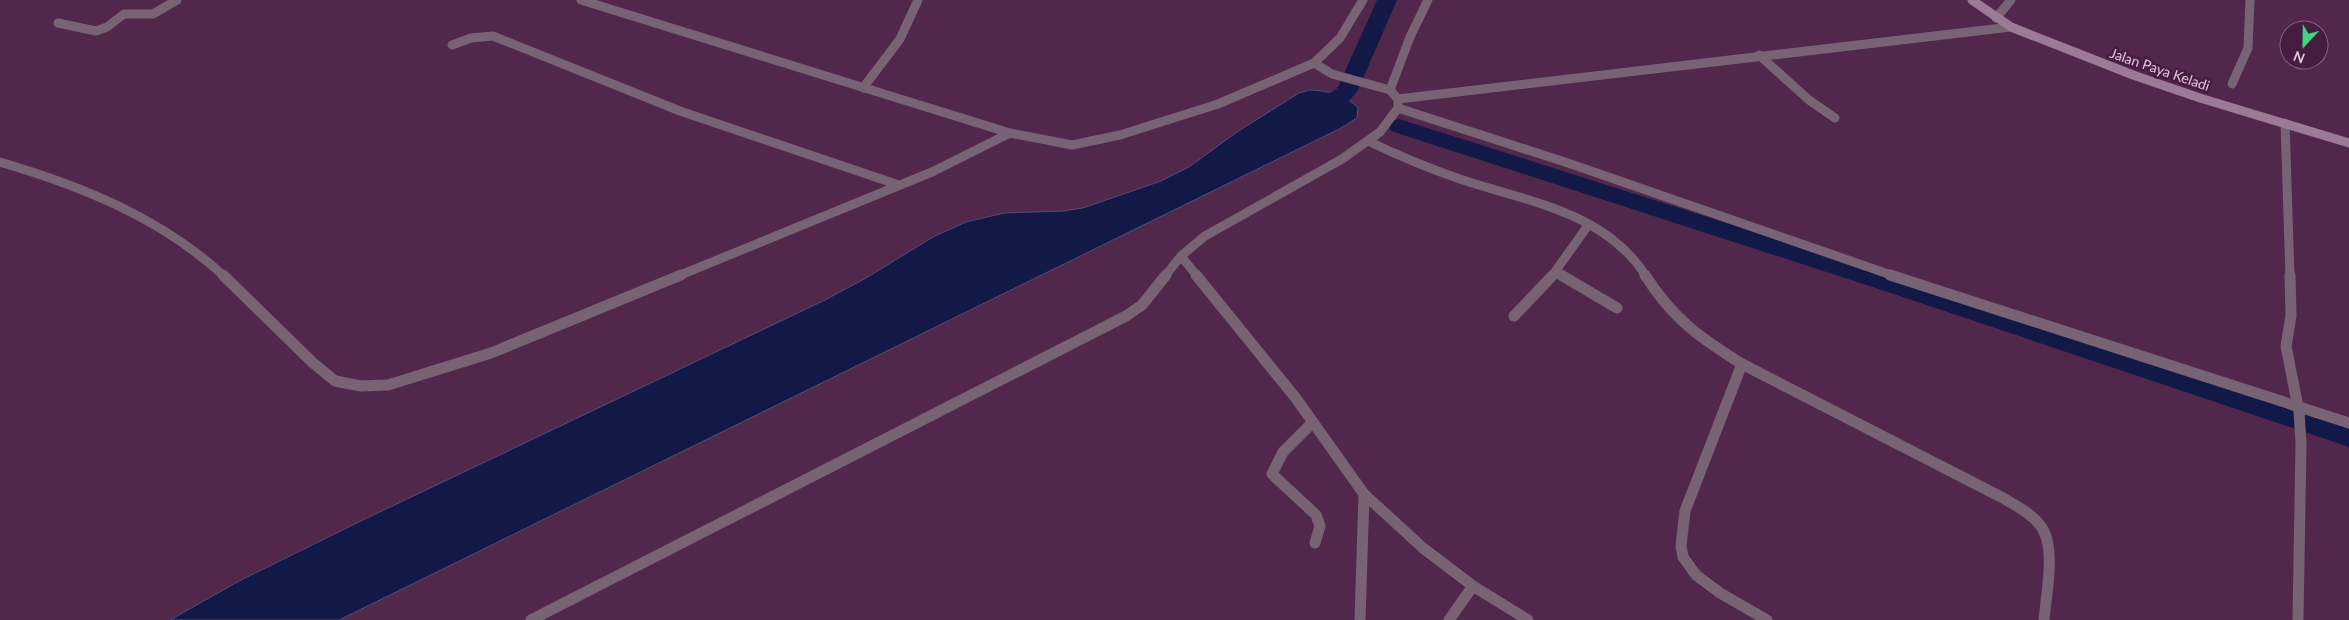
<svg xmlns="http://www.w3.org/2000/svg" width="2349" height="620" viewBox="0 0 2349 620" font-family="Lato,sans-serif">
  <rect width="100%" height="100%" fill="#51284b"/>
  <path fill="#131947" stroke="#514e74" d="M1309,90C1325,90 1347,95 1358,108L1357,118L1339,129L339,620H170L241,580L363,520L825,300L866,278L933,237L966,222L1004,213L1063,211L1083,208L1161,181L1189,167L1237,132L1299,93Z"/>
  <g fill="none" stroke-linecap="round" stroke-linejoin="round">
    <path fill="#131947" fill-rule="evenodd" d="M1377,0H1397L1358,90C1348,105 1324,122 1305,117L1302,112L1305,107L1337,89Z
      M1399,119L1906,280L2349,425V447L1888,292L1391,131L1388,126L1391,121Z"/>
    <path stroke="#786374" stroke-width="9" d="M1759,55L1809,100L1835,118"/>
    <path stroke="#786374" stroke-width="9" d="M581,0L1010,133L1072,145L1120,135L1218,104L1314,63L1340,38L1363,0
      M1996,18L2011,0
      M58,23L96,31L107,27L124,14H153L177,0
      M452,45L471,38L493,36L680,111L899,185
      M2232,84L2248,48L2250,0
      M863,88L900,39L918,0
      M1390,90L1410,37L1428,0
      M1398,99L2011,27
      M1398,108L1568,163L1894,276
      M2285,123L2290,276
      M1368,141C1399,156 1430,169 1463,180C1529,202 1605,212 1646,276
      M0,162C82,186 161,218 224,276
      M1181,256L1197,276
      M1556,272L1563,276
      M678,276L932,172L1010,133
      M1165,276L1181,256L1205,236L1342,159L1380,132L1398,108V99L1390,90L1332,74L1314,63
      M1552,276L1589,224"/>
    <path stroke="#786374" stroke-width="11" d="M223,275L312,362L335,381L361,386L388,385L491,353L681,275
      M1196,275L1295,397L1364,494L1423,548L1473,586L1528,620
      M1561,275L1617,308
      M1645,275C1673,319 1699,337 1742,364L2003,498C2016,506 2031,513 2040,525C2057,546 2046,595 2044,620
      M1890,275L2349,423
      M2290,275L2291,316L2286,346L2299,412L2301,443L2298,620
      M1514,316L1553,275
      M1742,364L1685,511L1681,546L1683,557L1696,575L1720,593L1767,620
      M1313,422L1283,452L1272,474L1316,515L1320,526L1315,543
      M531,620L1126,316L1142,305L1166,275
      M1360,620L1364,494
      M1449,620L1473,586"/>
    <path stroke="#9a7a94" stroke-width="9" d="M1972,0L2011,27L2133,75L2200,98L2349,143"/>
  </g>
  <g text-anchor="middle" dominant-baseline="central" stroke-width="5" stroke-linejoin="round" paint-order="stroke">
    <g font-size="14" fill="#e2c8dc" stroke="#461d40">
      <text transform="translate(2160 69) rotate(19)">Jalan Paya Keladi</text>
    </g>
  </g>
  <g transform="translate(2304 45) rotate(202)"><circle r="24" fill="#461d40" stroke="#84617e"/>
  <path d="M0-4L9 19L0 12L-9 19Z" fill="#3dd77e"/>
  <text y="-8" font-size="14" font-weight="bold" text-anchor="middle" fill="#e2c8dc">N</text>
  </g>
</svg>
